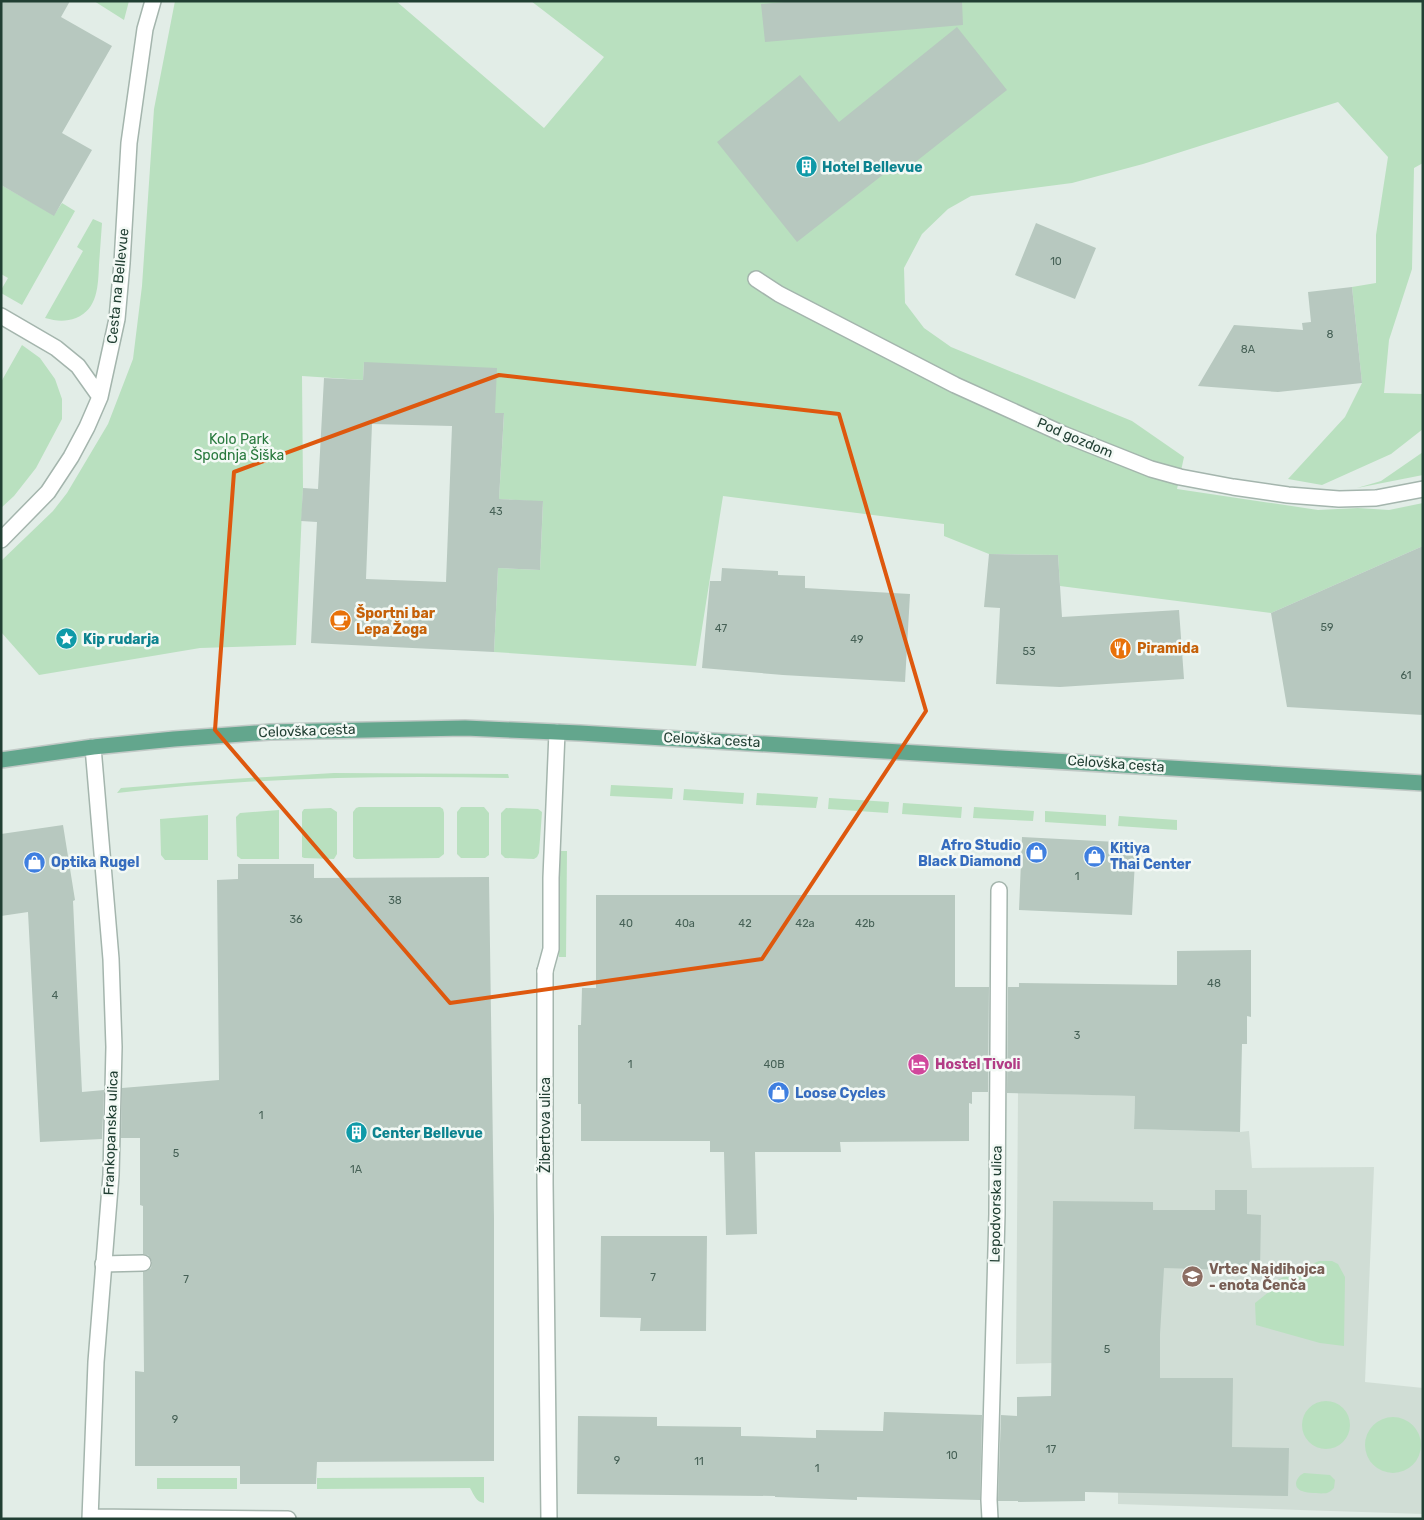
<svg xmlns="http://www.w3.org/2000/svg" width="1424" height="1520" viewBox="0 0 1424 1520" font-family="Rubik,sans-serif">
  <rect width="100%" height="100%" fill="#e2ede7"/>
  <path fill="#d0ddd5" d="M1018,1093L1135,1096L1134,1129L1240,1132L1249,1131L1252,1168L1374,1167L1365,1382L1423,1388V1514L1118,1504V1493L1053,1363L1016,1364Z"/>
  <path fill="#b9e0bf" d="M94,1H129L124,20Z
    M175,1H396L544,128L604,57L531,1H1423V163L1414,168L1412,269L1389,340L1384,393L1423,394V429L1391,454L1322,485L1288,479L1345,417L1362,383L1352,287L1376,283V235L1388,157L1338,102L1143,164L1072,183L971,196L948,209L922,234L904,268L905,303L924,328L951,347L1132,421L1184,457L1177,489L1318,510L1358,508L1389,510L1423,503V546L1271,613L1060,586L1058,555L989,554L944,536V524L723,496L696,666L494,652L498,568L540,570L543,502L499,499L504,414L495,413L364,362L363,380L302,376L303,488L296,645L200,648L39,675L1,632V561L53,511L67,493L108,424L133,359L142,286L154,109Z
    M1,185L54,215L62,203L75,211L22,305L1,293V290L8,278L1,274Z
    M93,219L102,223C101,237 100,251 99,265C98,286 98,309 76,318C65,322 56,321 45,318L83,251L77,247Z
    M22,345L40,358L55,379L62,399V419L36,468L14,496L1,508V382Z
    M1423,452V475L1357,488L1381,481Z
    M334,773L508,774L509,778C378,775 247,778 117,793L121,788L232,779Z
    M611,785L673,788L672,799L610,796Z
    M684,789L744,793L743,804L683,800Z
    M757,793L818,797L816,808L756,805Z
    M829,798L889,802L888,813L828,809Z
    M903,803L962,807L961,818L902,814Z
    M359,807H440L443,809L444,813V854L439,858L356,859L353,857V812L356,808Z
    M461,807H484L489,813V855L485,858H461L457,854V812Z
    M974,807L1034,811L1033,821L973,818Z
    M331,808L337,812V854L334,859L304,858L302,857V812L304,809Z
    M506,808L538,809L542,812L539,853L537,857L534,859L505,858L501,854V813Z
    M279,810V859H241L237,856L236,817L240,813Z
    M1045,811L1106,815V826L1045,822Z
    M208,815V860H165L161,855L160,819Z
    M1119,816L1177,820V830L1118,826Z
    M560,851H567L566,957H559Z
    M1319,1261H1332L1338,1264L1345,1277L1344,1346L1320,1343L1256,1325L1255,1303L1270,1291L1278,1280L1292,1272Z
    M1302 1425a24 24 0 1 1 48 0a24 24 0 1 1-48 0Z
    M1365 1445a28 28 0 1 1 56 0a28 28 0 1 1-56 0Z
    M1304,1473L1330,1475L1335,1480L1334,1488C1332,1490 1330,1492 1327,1493C1323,1494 1306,1493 1302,1491C1292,1487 1296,1477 1304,1473Z
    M484,1477V1503C476,1502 474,1495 470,1488L317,1489V1478Z
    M157,1478H237V1489H157Z"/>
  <path fill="#b7c8bf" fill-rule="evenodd" d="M1,1H70L61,17L112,46L62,133L92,150L54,216L1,185Z
    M796,1H962L963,25L765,42L761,4Z
    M957,27L1007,90L904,171L898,163L797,242L717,142L800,75L839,122Z
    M1036,223L1096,248L1075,299L1015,275Z
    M1352,287L1362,383L1278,392L1198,386L1234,325L1303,330L1302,323L1311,322L1308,292Z
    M364,362L497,368L495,413H504L499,499L543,501L540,570L498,568L494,652L311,643L317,522L301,521L303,488L318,489L324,378L363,380ZM372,424L452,426L446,582L366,579Z
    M1423,546V715L1287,707L1271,613Z
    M989,554L1058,555L1062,617L1179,610L1184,679L1060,687L996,684L1000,608L984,607Z
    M722,568L778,571V575L805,576V588L910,594L905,682L783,675L702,668L710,581H721Z
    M63,825L75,900L73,901L82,1092L104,1090L102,1139L40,1142L28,912L1,916V834Z
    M1022,837L1136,843L1132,915L1019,910Z
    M238,864H314V878L489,877L494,1219V1461L317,1462L316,1484H240V1466H135V1371L144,1372L143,1272L147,1271L151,1268L152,1262L148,1255L143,1254V1206L140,1205V1138H121L122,1088L219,1080L217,880L238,879Z
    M596,895H955V987H989L988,1092H972V1104L969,1103V1141L840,1142L841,1152H755L757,1234L726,1235L724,1152H710V1141H581V1104H578V1025H581L582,988H596Z
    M1251,950V1017L1247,1016V1044H1242L1240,1132L1134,1129L1135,1096L1007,1093L1008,987H1019V983L1177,985V951Z
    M1215,1190H1247V1214L1261,1215L1260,1271L1164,1268L1160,1334V1378H1233L1232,1447L1289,1448L1288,1496L1085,1492V1501L1018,1502V1501H998L1001,1415L1017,1416V1397L1051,1396L1053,1201L1153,1202V1210H1215Z
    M601,1236H707L706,1331H640L641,1318L600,1317Z
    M884,1412L982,1415L980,1500L857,1497V1500L775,1497V1496L577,1494L578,1416L657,1417V1426L741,1427V1436L816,1438V1430L883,1431Z"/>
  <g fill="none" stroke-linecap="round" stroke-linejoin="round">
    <defs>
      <path id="lane" d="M1,316L56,348L78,366L100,397
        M1,540L48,492L71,457L87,427L100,397L117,319L122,263L129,143L145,29L153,1
        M545,971L551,949V878L557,732
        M103,1264L143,1263"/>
      <path id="street" d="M756,279L779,294L955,385L1063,434L1151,469L1180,477L1233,487L1288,495L1339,499L1376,498L1423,489
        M545,971V1183L549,1519
        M90,1517L288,1519
        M90,1519L96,1362L111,1175L114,1047L111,959L93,747
        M990,1519L989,1500L997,1214L999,890"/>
      <path id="primary" d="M1,760L93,747L174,739L270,732L465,728L580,733L1423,783"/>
    </defs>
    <use href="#lane" stroke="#a4b5ad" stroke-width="18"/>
    <use href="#street" stroke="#a4b5ad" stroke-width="18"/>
    <use href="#primary" stroke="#c1c9c6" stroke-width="18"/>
    <use href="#lane" stroke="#fff" stroke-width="15"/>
    <use href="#street" stroke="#fff" stroke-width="15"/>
    <use href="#primary" stroke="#63a68d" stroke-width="15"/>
  </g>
  <path fill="none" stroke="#de580e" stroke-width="4" stroke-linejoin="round" d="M499,375L839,414L926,711L762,959L450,1003L215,730L234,472Z"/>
  <defs>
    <symbol id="building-disc" viewBox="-11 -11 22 22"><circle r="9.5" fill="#0f9aa8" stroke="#f3f9f5"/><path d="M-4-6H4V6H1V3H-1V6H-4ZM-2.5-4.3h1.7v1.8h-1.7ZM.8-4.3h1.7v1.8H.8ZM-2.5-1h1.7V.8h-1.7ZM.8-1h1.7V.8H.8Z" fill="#fff"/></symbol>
    <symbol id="cafe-disc" viewBox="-11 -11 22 22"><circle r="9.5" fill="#e8710a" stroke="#f3f9f5"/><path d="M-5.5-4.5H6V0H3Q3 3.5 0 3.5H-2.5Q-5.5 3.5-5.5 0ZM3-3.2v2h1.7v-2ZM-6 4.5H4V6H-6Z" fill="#fff"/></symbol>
    <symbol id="sight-disc" viewBox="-11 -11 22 22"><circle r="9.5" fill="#0f9aa8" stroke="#f3f9f5"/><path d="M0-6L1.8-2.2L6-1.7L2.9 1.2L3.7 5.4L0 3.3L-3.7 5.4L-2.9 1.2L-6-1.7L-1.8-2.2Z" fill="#fff"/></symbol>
    <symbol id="restaurant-disc" viewBox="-11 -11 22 22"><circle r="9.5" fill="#e8710a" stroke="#f3f9f5"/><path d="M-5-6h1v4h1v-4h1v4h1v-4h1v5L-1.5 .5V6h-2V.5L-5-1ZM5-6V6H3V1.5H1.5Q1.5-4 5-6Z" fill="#fff"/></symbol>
    <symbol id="shop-disc" viewBox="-11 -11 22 22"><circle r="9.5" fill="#3f7fe0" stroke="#f3f9f5"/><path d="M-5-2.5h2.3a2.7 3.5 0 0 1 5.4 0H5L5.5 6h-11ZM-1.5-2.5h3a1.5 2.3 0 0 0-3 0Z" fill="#fff"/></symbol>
    <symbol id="hotel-disc" viewBox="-11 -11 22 22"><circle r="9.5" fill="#d1479c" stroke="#f3f9f5"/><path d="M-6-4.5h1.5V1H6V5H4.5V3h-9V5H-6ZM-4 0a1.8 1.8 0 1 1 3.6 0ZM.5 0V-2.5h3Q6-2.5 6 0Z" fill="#fff"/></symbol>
    <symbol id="school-disc" viewBox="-11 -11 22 22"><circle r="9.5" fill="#8d6e63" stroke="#f3f9f5"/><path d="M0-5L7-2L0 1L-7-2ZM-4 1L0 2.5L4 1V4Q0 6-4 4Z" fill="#fff"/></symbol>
  </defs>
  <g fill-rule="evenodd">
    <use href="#building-disc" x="794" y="154" width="25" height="25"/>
    <use href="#cafe-disc" x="328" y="608" width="25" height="25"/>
    <use href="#sight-disc" x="54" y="626" width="25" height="25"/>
    <use href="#restaurant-disc" x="1108" y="636" width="25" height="25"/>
    <use href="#shop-disc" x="1024" y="840" width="25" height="25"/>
    <use href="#shop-disc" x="1082" y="844" width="25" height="25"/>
    <use href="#shop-disc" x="22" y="850" width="25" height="25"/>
    <use href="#hotel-disc" x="906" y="1052" width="25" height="25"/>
    <use href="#shop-disc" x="766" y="1080" width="25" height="25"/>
    <use href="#building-disc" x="344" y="1120" width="25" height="25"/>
    <use href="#school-disc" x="1180" y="1264" width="25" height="25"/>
  </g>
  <g text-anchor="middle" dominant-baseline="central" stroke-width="5" stroke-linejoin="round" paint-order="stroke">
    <g font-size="11" fill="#466156">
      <text x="1056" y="261">10</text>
      <text x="1330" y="334">8</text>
      <text x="1248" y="349">8A</text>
      <text x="496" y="511">43</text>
      <text x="1327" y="627">59</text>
      <text x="721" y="628">47</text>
      <text x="857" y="639">49</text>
      <text x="1029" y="651">53</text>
      <text x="1406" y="675">61</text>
      <text x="1077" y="876">1</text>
      <text x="395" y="900">38</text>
      <text x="296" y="919">36</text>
      <text x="626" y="923">40</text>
      <text x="685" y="923">40a</text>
      <text x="745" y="923">42</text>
      <text x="805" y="923">42a</text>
      <text x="865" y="923">42b</text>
      <text x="1214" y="983">48</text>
      <text x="55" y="995">4</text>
      <text x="1077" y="1035">3</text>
      <text x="630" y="1064">1</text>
      <text x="774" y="1064">40B</text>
      <text x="261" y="1115">1</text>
      <text x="176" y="1153">5</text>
      <text x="356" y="1169">1A</text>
      <text x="653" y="1277">7</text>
      <text x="186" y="1279">7</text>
      <text x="1107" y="1349">5</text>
      <text x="175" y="1419">9</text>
      <text x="1051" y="1449">17</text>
      <text x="952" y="1455">10</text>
      <text x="617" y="1460">9</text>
      <text x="699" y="1461">11</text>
      <text x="817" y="1468">1</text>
    </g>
    <g font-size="14" font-weight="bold" fill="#0d838f" stroke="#f3f9f5" text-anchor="start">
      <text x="822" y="167">Hotel Bellevue</text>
      <text x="83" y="639">Kip rudarja</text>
      <text x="372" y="1133">Center Bellevue</text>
    </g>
    <g font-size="14" fill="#213f33" stroke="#f3f9f5">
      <text transform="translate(118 286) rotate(-84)">Cesta na Bellevue</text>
      <text transform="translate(1075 438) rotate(23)">Pod gozdom</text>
      <text transform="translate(307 731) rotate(-2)">Celovška cesta</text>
      <text transform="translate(712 740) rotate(3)">Celovška cesta</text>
      <text transform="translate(1116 764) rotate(4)">Celovška cesta</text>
      <text transform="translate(545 1125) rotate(-90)">Žibertova ulica</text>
      <text transform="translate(111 1133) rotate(-88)">Frankopanska ulica</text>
      <text transform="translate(996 1204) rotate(-89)">Lepodvorska ulica</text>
    </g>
    <g font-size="14" fill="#28793d" stroke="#f3f9f5">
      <text x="239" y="439">Kolo Park<tspan x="239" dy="16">Spodnja Šiška</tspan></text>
    </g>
    <g font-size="14" font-weight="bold" fill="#c56008" stroke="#f3f9f5" text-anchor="start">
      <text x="356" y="613">Športni bar<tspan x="356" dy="16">Lepa Žoga</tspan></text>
      <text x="1137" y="648">Piramida</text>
    </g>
    <g font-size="14" font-weight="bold" fill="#366cbe" stroke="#f3f9f5" text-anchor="start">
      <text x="1021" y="845" text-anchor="end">Afro Studio<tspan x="1021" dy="16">Black Diamond</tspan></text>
      <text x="1110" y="848">Kitiya<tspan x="1110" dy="16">Thai Center</tspan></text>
      <text x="51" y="862">Optika Rugel</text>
      <text x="795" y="1093">Loose Cycles</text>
    </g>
    <g font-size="14" font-weight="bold" fill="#b23c85" stroke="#f3f9f5" text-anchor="start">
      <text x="935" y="1064">Hostel Tivoli</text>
    </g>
    <g font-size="14" font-weight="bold" fill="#785e54" stroke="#f3f9f5" text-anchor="start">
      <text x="1209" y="1269">Vrtec Najdihojca<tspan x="1209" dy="16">- enota Čenča</tspan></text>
    </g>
  </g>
  <rect width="1424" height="1520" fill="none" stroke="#213f33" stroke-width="5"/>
</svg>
